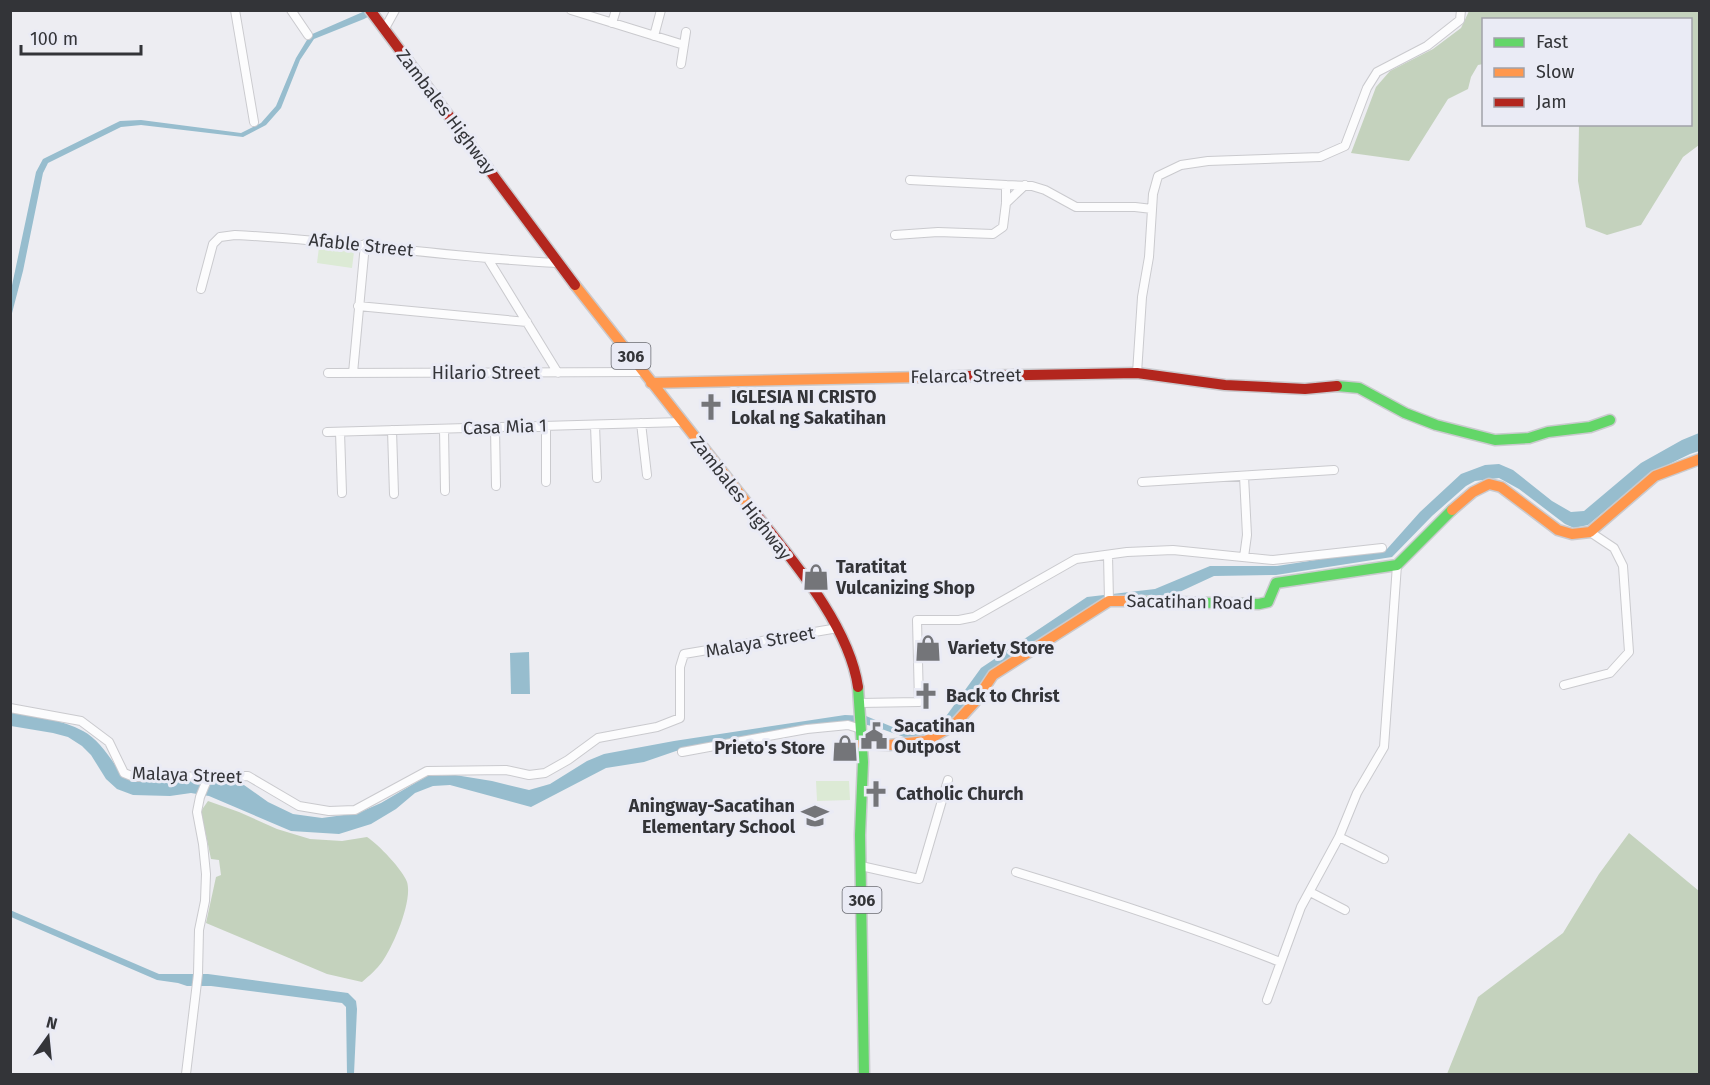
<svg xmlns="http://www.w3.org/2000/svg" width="1710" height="1085" viewBox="0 0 1710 1085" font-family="'Fira Sans',sans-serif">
  <rect width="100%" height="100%" fill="#ededf2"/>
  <path fill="#dcead5" d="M319,247L354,252L352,268L317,263Z
    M816,781H849L850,800L817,801Z"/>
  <path fill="#c4d2bd" d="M1469,11H1699V145L1683,157L1641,225L1607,235L1586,227L1578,181L1579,125L1690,124V20H1484L1483,64L1478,65L1471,77L1468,89L1448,99L1409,161L1351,153L1376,87L1390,71L1433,49L1461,28Z
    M208,801L239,812L277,829L310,839L342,841L367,837C378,844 403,870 407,882C413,901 393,947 382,962C377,969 369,976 362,982L327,974L206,923L216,877L221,875L219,860L211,859L201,811Z
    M1629,833L1699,891V1074H1447L1478,997L1563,933L1599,874Z"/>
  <path fill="#97bdce" d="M365,11H379L364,19L314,39L300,60L281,108L266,125L243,137L141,125L121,127L48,163L43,173L23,271L11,317V290L36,172L43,159L120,121L141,120L241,133L261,123L276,106L296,58L310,35Z
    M1699,433V451L1690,454L1649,474L1588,525L1574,528L1565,524L1519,489L1499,478L1475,481L1466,486L1432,516L1392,557L1276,575L1214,576L1160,601L1101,605L991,672L952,725L925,739L907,738L876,727L863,724L758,738L676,751L644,762L606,768L531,807L450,785L433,786L415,793L396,809L371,824L339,834L291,831L209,796L191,793L170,796L133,795L117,789L106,779L91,755L82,746L68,737L53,733L11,726V712C34,717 62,719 83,731C100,740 112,761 123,776L216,779L244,785L268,802L293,814L322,818L358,813L381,803L427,776L455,775L492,781L529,790L550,784L587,761L604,754L674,741L845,715L866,716L912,735L925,732L944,719L981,668L1087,597L1155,589L1210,566H1277L1387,549L1420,512L1461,474L1485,465L1499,464L1513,470L1552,501L1571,512L1584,511L1641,463L1682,440Z
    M529,652L530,694H511L510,653Z
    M10,910L159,974H208L348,993L356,1001L357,1009L354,1074H347L346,1007L342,1003L211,986H187L178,983L157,980L11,917Z"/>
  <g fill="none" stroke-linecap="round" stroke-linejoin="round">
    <defs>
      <path id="street" d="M235,10L254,122
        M291,10L308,35
        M571,10L684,45
        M612,23L616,10
        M384,30L395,10
        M654,36L661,10
        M681,64L686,32
        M910,180L1006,185
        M1006,203L1025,185
        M895,235L938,232L993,234L1003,227L1006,203V185L1032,186L1045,190L1076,207H1135L1152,209
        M488,259L558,373
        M201,289L213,244L220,237L235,235C343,240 450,258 558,263
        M358,306L527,322
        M328,373L644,372
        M353,373L365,244
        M1137,373L1142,297L1149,257L1153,194L1158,176L1181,165L1208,161L1320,157L1345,146L1367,88L1377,72L1427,46L1460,20L1461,10
        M641,423L647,475
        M595,425L597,478
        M546,426V482
        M495,427L496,486
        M444,429L445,491
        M392,430L394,494
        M327,432L682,422
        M340,432L342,493
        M1142,482L1334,470
        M1108,555L1109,601
        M1244,557L1247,535L1244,476
        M1564,685L1610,673L1629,652L1623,566L1614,548L1590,532
        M860,703L919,702L917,620H959L974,617L1076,559L1127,552L1173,550L1273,560L1382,548
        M10,708L81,721L109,742L124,773L134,777L248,776L299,806L329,811L355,810L427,771L506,770L529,775L545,773L568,760L598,738L657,727L680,718V667L684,654L838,628
        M682,752L807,729L848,725L861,729
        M1339,837L1384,859
        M861,866L919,879L948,780
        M1016,872C1105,899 1193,927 1280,962
        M1310,892L1345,910
        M1267,1000L1301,907L1339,837L1357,793L1384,747L1397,565
        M186,1074L198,974L199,930L205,901L206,874L203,844L197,812L200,797L209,775"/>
      <path id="fast" d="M1337,386L1359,388L1405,413L1436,425L1495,440L1529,438L1548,432L1590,427L1610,420
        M1129,601L1259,604L1268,602L1276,583L1397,565L1452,510
        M858,687L863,762L860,835L864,1074"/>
      <path id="slow" d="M575,285L755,513
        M651,383L969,376
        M1452,510L1473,492L1489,484L1501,487L1558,530L1572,534L1590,532L1655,476L1700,459
        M862,744L889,745L926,741L954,725L975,702L993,675L1109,601H1129"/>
      <path id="jam" d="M370,10L575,285
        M969,376L1137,373L1225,385L1305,389L1337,386
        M755,513C793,561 849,625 858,687"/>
    </defs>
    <use href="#street" stroke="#cacace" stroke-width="10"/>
    <use href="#fast" stroke="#cacace" stroke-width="13"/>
    <use href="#slow" stroke="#cacace" stroke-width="13"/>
    <use href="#jam" stroke="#cacace" stroke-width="13"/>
    <use href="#street" stroke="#fcfcfd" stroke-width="8"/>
    <use href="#fast" stroke="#63d668" stroke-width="10"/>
    <use href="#slow" stroke="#ff974d" stroke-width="10"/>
    <use href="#jam" stroke="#b3261e" stroke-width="10"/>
  </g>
  <defs>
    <symbol id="church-bare" viewBox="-9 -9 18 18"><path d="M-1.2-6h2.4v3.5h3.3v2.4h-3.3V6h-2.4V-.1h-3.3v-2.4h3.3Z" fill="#747579" stroke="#eaebf5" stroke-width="2.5" paint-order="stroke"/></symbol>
    <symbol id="shop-bare" viewBox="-9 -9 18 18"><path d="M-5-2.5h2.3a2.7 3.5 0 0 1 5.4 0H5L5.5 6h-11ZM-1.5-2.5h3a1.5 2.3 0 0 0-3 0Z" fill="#747579" stroke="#eaebf5" stroke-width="2.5" paint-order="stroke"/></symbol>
    <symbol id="civic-bare" viewBox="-9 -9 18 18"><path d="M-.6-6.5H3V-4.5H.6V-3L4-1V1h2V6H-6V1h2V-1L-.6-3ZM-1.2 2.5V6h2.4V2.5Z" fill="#747579" stroke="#eaebf5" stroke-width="2.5" paint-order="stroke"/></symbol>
    <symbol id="school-bare" viewBox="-9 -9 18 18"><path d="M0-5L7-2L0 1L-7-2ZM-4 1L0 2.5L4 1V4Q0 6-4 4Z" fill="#747579" stroke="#eaebf5" stroke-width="2.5" paint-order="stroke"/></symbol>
  </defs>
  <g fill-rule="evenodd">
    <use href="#church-bare" x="692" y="388" width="38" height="38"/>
    <use href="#shop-bare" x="797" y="558" width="38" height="38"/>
    <use href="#shop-bare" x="909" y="629" width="38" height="38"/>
    <use href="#church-bare" x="907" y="677" width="38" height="38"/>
    <use href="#civic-bare" x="855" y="717" width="38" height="38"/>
    <use href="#shop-bare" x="826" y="729" width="38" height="38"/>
    <use href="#church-bare" x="857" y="775" width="38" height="38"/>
    <use href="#school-bare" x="796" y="797" width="38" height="38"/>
  </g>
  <g text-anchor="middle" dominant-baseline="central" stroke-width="6" stroke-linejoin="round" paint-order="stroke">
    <g fill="#eaebf5" stroke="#6a6b71" stroke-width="1.5">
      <rect x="611.5" y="343" width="39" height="26" rx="4.5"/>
      <rect x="842.5" y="887" width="39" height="26" rx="4.5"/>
    </g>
    <g font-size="16" font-weight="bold" fill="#333438">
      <text x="631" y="356">306</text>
      <text x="862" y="900">306</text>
    </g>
    <g font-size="18" fill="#333438" stroke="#eaebf5">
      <text transform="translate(446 112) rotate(53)">Zambales Highway</text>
      <text transform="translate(361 245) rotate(6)">Afable Street</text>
      <text x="486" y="373">Hilario Street</text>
      <text transform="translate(966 376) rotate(-1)">Felarca Street</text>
      <text transform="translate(505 427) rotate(-2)">Casa Mia 1</text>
      <text transform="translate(741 498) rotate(52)">Zambales Highway</text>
      <text transform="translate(1190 602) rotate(1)">Sacatihan Road</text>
      <text transform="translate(760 642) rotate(-10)">Malaya Street</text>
      <text transform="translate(187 775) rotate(2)">Malaya Street</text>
    </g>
    <g font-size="18" font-weight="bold" fill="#333438" stroke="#eaebf5" text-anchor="start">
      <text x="731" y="397">IGLESIA NI CRISTO<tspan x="731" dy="21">Lokal ng Sakatihan</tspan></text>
      <text x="836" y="567">Taratitat<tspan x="836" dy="21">Vulcanizing Shop</tspan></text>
      <text x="948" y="648">Variety Store</text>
      <text x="946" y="696">Back to Christ</text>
      <text x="894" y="726">Sacatihan<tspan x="894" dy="21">Outpost</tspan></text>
      <text x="825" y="748" text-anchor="end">Prieto's Store</text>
      <text x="896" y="794">Catholic Church</text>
      <text x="795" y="806" text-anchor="end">Aningway-Sacatihan<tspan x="795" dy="21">Elementary School</tspan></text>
    </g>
  </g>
  <rect width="1710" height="1085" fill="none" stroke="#333438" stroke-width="24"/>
  <rect x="1482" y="18" width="210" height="108" fill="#eaebf5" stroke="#a1a2a9" stroke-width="1.5"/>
  <rect x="1494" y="38" width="30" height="9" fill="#63d668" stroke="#a1a2a9" stroke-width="1.5"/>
  <text x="1536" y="48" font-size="18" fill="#333438">Fast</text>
  <rect x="1494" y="68" width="30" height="9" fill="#ff974d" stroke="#a1a2a9" stroke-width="1.5"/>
  <text x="1536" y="78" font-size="18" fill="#333438">Slow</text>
  <rect x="1494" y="98" width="30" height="9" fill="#b3261e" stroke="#a1a2a9" stroke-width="1.5"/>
  <text x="1536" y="108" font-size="18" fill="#333438">Jam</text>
  <g transform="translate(48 1037) rotate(15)" stroke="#eaebf5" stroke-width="4.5" paint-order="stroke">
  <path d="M0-4.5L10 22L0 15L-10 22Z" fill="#333438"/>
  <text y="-9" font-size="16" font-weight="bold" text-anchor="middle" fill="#333438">N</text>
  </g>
  <path d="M21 45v9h120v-9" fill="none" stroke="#333438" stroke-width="3"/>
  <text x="30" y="45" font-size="18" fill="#333438" stroke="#eaebf5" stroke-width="4.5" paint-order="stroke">100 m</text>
</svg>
